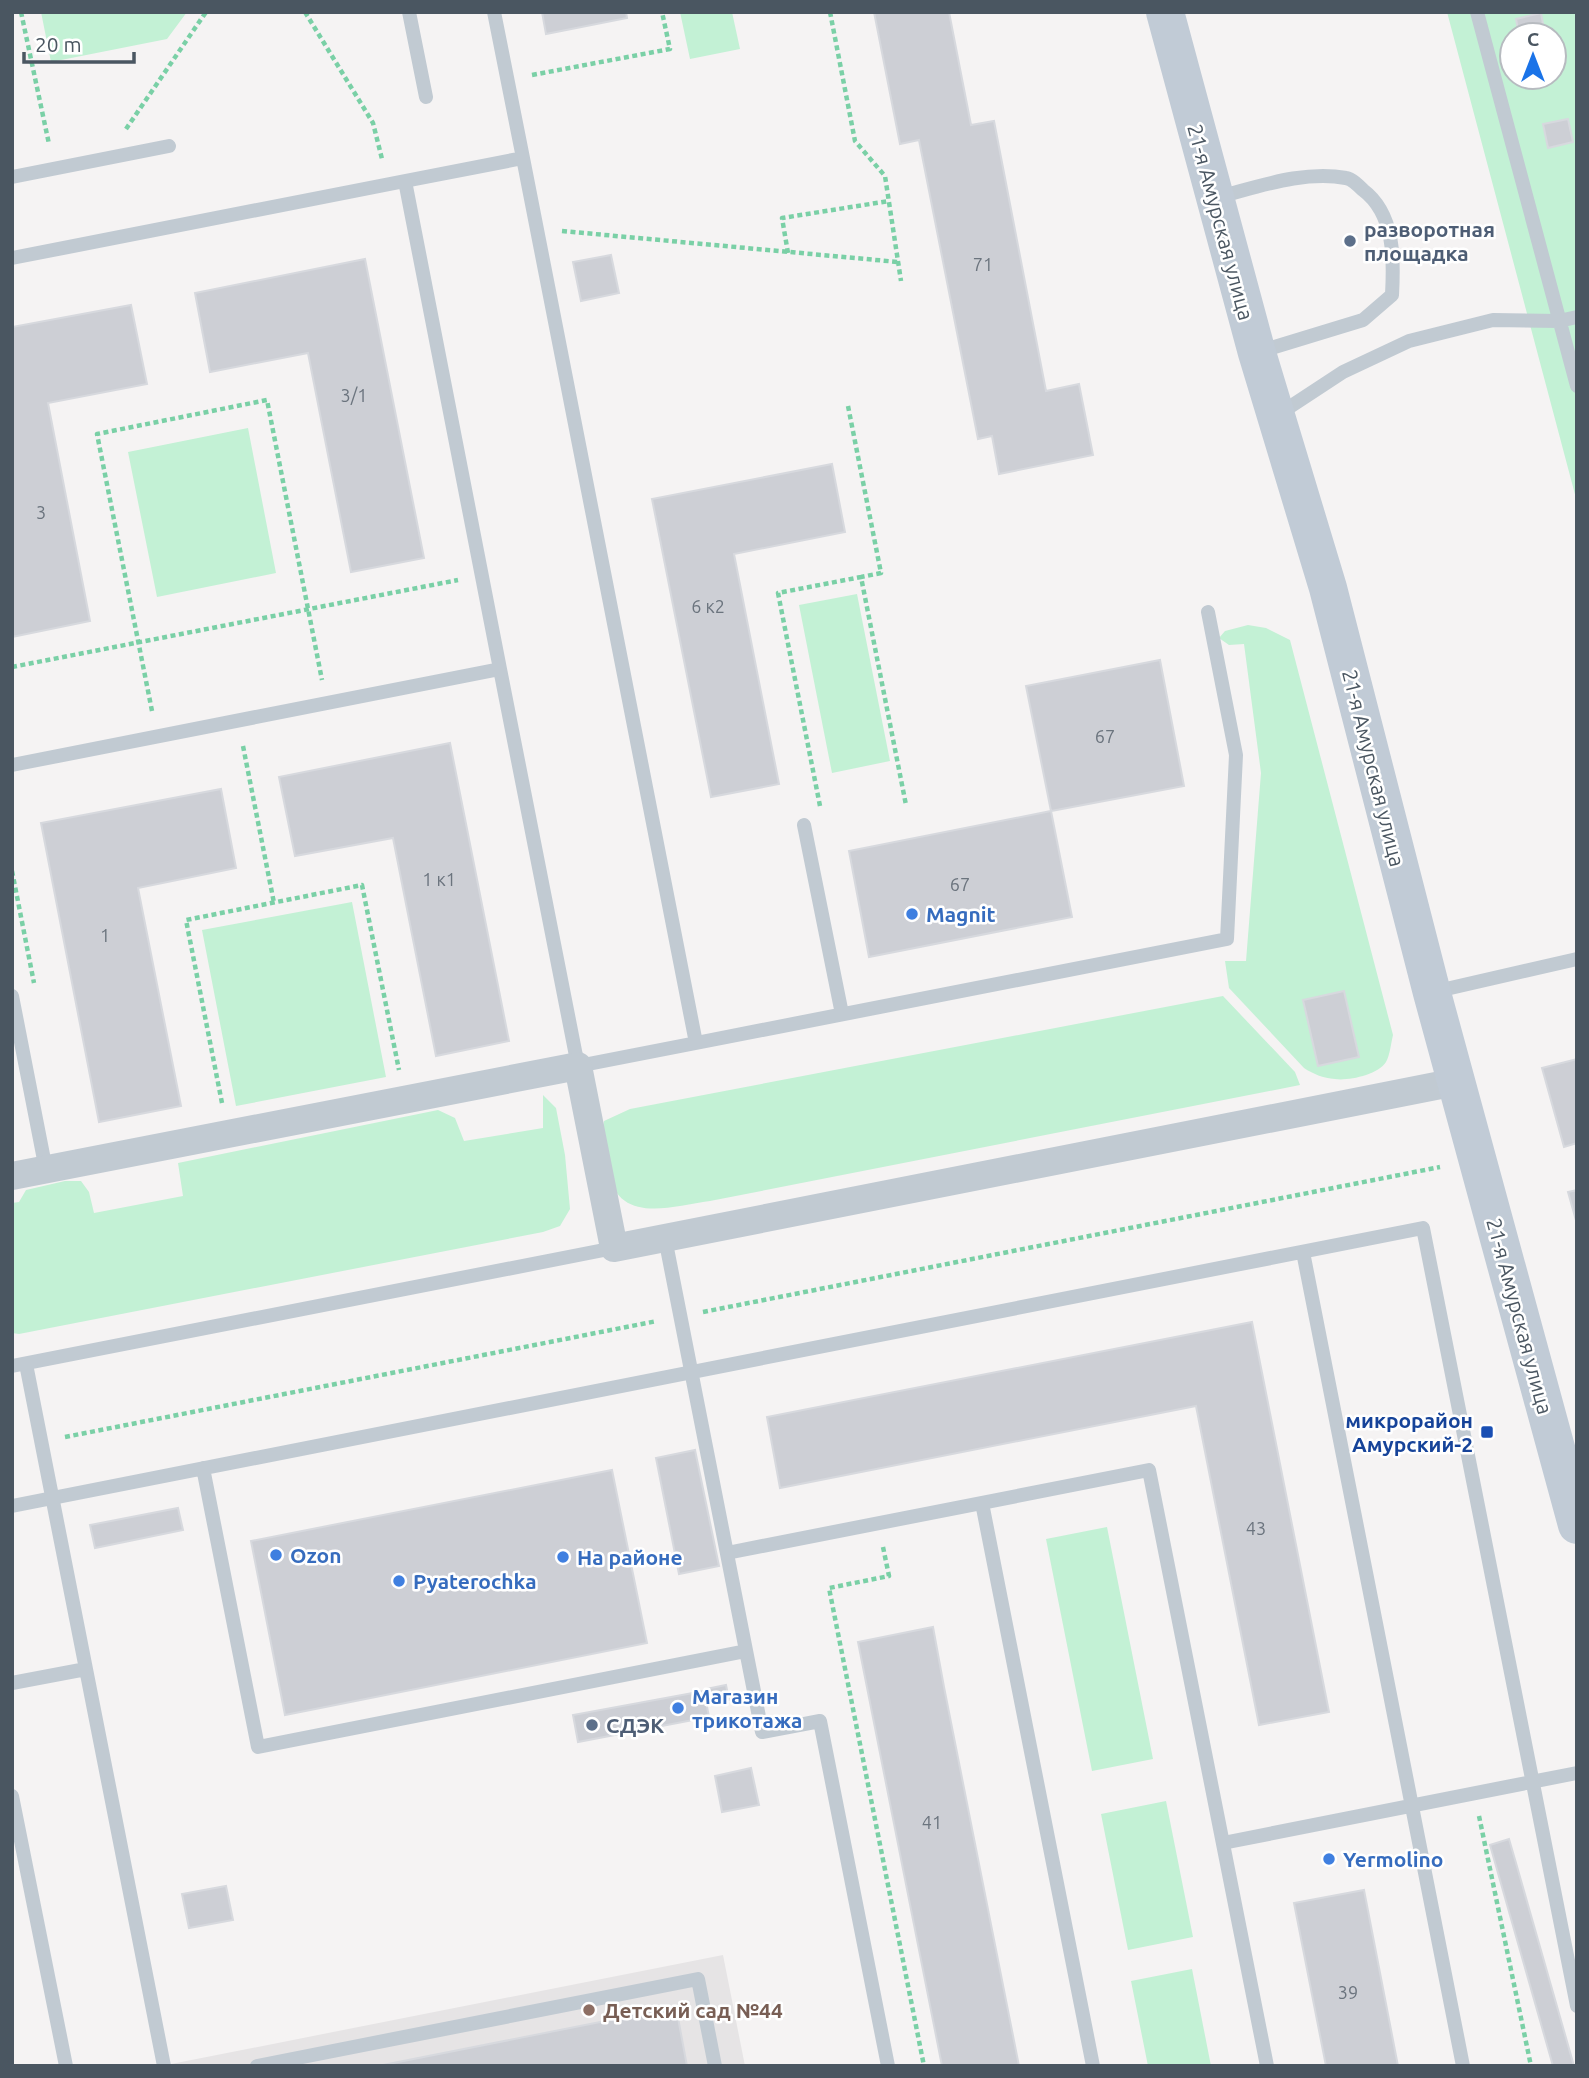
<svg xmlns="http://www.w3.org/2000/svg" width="1589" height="2078" viewBox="0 0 1589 2078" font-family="Ubuntu,sans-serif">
  <rect width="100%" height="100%" fill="#f5f3f3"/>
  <path fill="#e6e4e5" d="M723,1955L745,2066H161Z"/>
  <path fill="#c3f1d5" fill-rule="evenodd" d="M41,12H187L167,39L51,62Z
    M680,12H732L740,49L690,59Z
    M1447,12H1577V502ZM1512,35H1554V77H1512Z
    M248,428L276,573L157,597L128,452Z
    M857,594L890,761L832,773L799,605Z
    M1248,625L1266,628L1290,640L1393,1035C1391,1043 1390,1055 1386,1062C1378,1075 1348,1081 1335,1079C1323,1078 1313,1074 1304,1068L1229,988L1225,961H1246L1261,773L1244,644L1229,645L1219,638L1225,631Z
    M352,902L386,1077L236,1106L202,930Z
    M1223,996L1295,1072L1300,1085L710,1201C668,1207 618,1225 607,1169C604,1151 600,1139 604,1121L630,1109Z
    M543,1095L556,1108L565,1155L570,1209L560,1226L543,1232L19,1334L12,1333V1203L19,1202L26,1190L65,1181H81L89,1192L94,1213L183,1196L178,1163L438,1110L455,1118L464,1141L543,1128Z
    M1107,1527L1153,1759L1092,1771L1046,1539Z
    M1166,1801L1193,1937L1128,1950L1101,1814Z
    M1192,1969L1211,2066H1148L1131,1981Z"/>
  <path fill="#cdcfd5" stroke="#d7d9de" stroke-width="2" d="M542,12H626L627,18L546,34Z
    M874,12H949L971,125L994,121L1046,391L1079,384L1093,455L999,474L992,436L978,439L919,140L900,144Z
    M1541,13L1545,35H1519L1516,19Z
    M1568,119L1573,142L1548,148L1543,124Z
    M611,255L619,293L581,301L573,262Z
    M365,259L424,558L351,572L308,353L210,372L195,293Z
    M131,305L147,384L48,403L90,621L12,637V327Z
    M832,464L845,532L734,554L779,784L711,797L652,499Z
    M1160,660L1184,786L1051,811L1026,686Z
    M450,743L509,1041L436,1056L393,838L295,856L279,777Z
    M221,789L236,868L138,888L181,1106L99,1122L41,823Z
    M1051,811L1072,917L869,957L849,851Z
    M1344,991L1359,1057L1318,1066L1303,1000Z
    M1577,1059V1143L1564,1147L1542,1068Z
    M1577,1190V1224L1568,1192Z
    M1252,1322L1329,1712L1259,1725L1196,1406L780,1488L767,1417Z
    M695,1450L719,1566L679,1574L656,1458Z
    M612,1470L647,1643L285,1715L251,1541Z
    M178,1508L183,1530L95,1548L90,1525Z
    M933,1627L944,1687L1019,2066H942L858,1642Z
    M726,1685L729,1700L709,1704L706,1689Z
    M704,1691L709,1717L578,1742L573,1715Z
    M751,1768L759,1805L722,1812L715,1776Z
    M1509,1839L1516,1863L1574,2066H1553L1490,1845Z
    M226,1886L233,1920L189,1928L182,1894Z
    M1364,1890L1398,2066H1326L1294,1903Z
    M676,2007L687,2066H378Z"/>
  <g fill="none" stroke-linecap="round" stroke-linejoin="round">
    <path stroke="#7ad0a6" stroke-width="4.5" stroke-dasharray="5 3.5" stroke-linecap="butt" d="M21,12L49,144
      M305,12L373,123L382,159
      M830,12L855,141L885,176L901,281
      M532,75L670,49L662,12
      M126,129L206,12
      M562,231L898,262
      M788,253L782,218L889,201
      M848,406L881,573L861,577
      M12,667L458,580
      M152,711L97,434L267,400L322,680
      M243,746L274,903
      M820,806L778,593L861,577L906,805
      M12,871L34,983
      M222,1103L186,920L362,885L399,1070
      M703,1312L1440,1167
      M65,1437L657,1321
      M883,1547L889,1576L829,1588L924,2066
      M1479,1816L1531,2066"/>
    <path stroke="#c1cad2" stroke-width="14" d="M409,12L426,97
      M1477,12L1577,386
      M12,177L169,146
      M405,181L523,158L494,12
      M1218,197C1258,187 1304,170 1346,178C1352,179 1358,185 1363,190C1395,214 1394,259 1392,295L1363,320L1258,352
      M12,258L405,181L500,669
      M1276,416L1343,372L1409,341L1493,320L1559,321L1577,317
      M12,765L500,669L578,1066L696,1043L523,158
      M804,825L842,1014
      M1433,992L1577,959
      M12,996L46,1170
      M696,1043L1227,939L1236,755L1208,612
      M665,1238L762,1732L820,1721L888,2066
      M1303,1252L1463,2066
      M12,1366L614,1248
      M203,1468L258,1747L746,1651
      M982,1503L1093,2066
      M12,1506L1423,1228L1577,2006
      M727,1553L1149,1470L1267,2066
      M86,1669L164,2066
      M12,1683L86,1669L26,1364
      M12,1796L66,2066
      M1223,1843L1577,1773
      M257,2066L698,1979L715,2066"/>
    <path stroke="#c1cad2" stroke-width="28" d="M12,1176L578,1066L614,1248L1456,1082"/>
    <path stroke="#c1cbd6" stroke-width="38" d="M1165,12L1257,353L1328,588L1432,993L1577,1525"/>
  </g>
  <g fill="#5c6f8a" stroke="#fff" stroke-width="2.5">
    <circle cx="1350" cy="241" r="7"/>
    <circle cx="592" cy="1725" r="7"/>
  </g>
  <g fill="#3f7fe0" stroke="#fff" stroke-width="2.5">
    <circle cx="912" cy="914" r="7"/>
    <circle cx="276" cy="1555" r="7"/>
    <circle cx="563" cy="1557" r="7"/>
    <circle cx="399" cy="1581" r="7"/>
    <circle cx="678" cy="1708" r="7"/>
    <circle cx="1329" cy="1859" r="7"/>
  </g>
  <rect fill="#1a4fb4" stroke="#fff" stroke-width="2.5" x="1480" y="1425" width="14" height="14" rx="3.5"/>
  <circle fill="#8d6e63" stroke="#fff" stroke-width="2.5" cx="589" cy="2010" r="7"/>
  <g text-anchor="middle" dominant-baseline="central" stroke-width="5" stroke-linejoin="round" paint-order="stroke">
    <g font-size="18" fill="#6b747e">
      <text x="983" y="264">71</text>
      <text x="354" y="395">3/1</text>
      <text x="41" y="512">3</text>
      <text x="708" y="606">6 к2</text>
      <text x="1105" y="736">67</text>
      <text x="439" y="879">1 к1</text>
      <text x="960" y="884">67</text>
      <text x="105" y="935">1</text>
      <text x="1256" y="1528">43</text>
      <text x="932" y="1822">41</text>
      <text x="1348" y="1992">39</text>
    </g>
    <g font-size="21" fill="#4a5661" stroke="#fff">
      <text transform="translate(1221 222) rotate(75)">21-я Амурская улица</text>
      <text transform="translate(1374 768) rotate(76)">21-я Амурская улица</text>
      <text transform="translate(1520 1316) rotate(75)">21-я Амурская улица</text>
    </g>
    <g font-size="21" font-weight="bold" fill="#4e5e75" stroke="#fff" text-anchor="start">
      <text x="1364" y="229">разворотная<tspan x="1364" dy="24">площадка</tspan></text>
      <text x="606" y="1725">СДЭК</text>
    </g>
    <g font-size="21" font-weight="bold" fill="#366cbe" stroke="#fff" text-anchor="start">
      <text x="926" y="914">Magnit</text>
      <text x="290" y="1555">Ozon</text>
      <text x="577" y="1557">На районе</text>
      <text x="413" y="1581">Pyaterochka</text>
      <text x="692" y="1696">Магазин<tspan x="692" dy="24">трикотажа</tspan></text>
      <text x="1343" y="1859">Yermolino</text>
    </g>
    <g font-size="21" font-weight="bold" fill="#164399" stroke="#fff" text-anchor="end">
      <text x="1473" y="1420">микрорайон<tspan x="1473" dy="24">Амурский-2</tspan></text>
    </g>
    <g font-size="21" font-weight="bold" fill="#785e54" stroke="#fff" text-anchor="start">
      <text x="603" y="2010">Детский сад №44</text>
    </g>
  </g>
  <rect width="1589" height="2078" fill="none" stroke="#4a5661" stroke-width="28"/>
  <g transform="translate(1533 56)"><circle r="33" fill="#ffffff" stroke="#b7bbc0" stroke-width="2"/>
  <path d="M0-5L12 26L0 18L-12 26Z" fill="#1a73e8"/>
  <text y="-10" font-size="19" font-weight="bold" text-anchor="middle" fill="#4a5661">С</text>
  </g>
  <path d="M24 52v10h110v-10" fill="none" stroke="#4a5661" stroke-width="3.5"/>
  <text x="35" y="52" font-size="21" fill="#4a5661" stroke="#ffffff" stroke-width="5" paint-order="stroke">20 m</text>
</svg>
